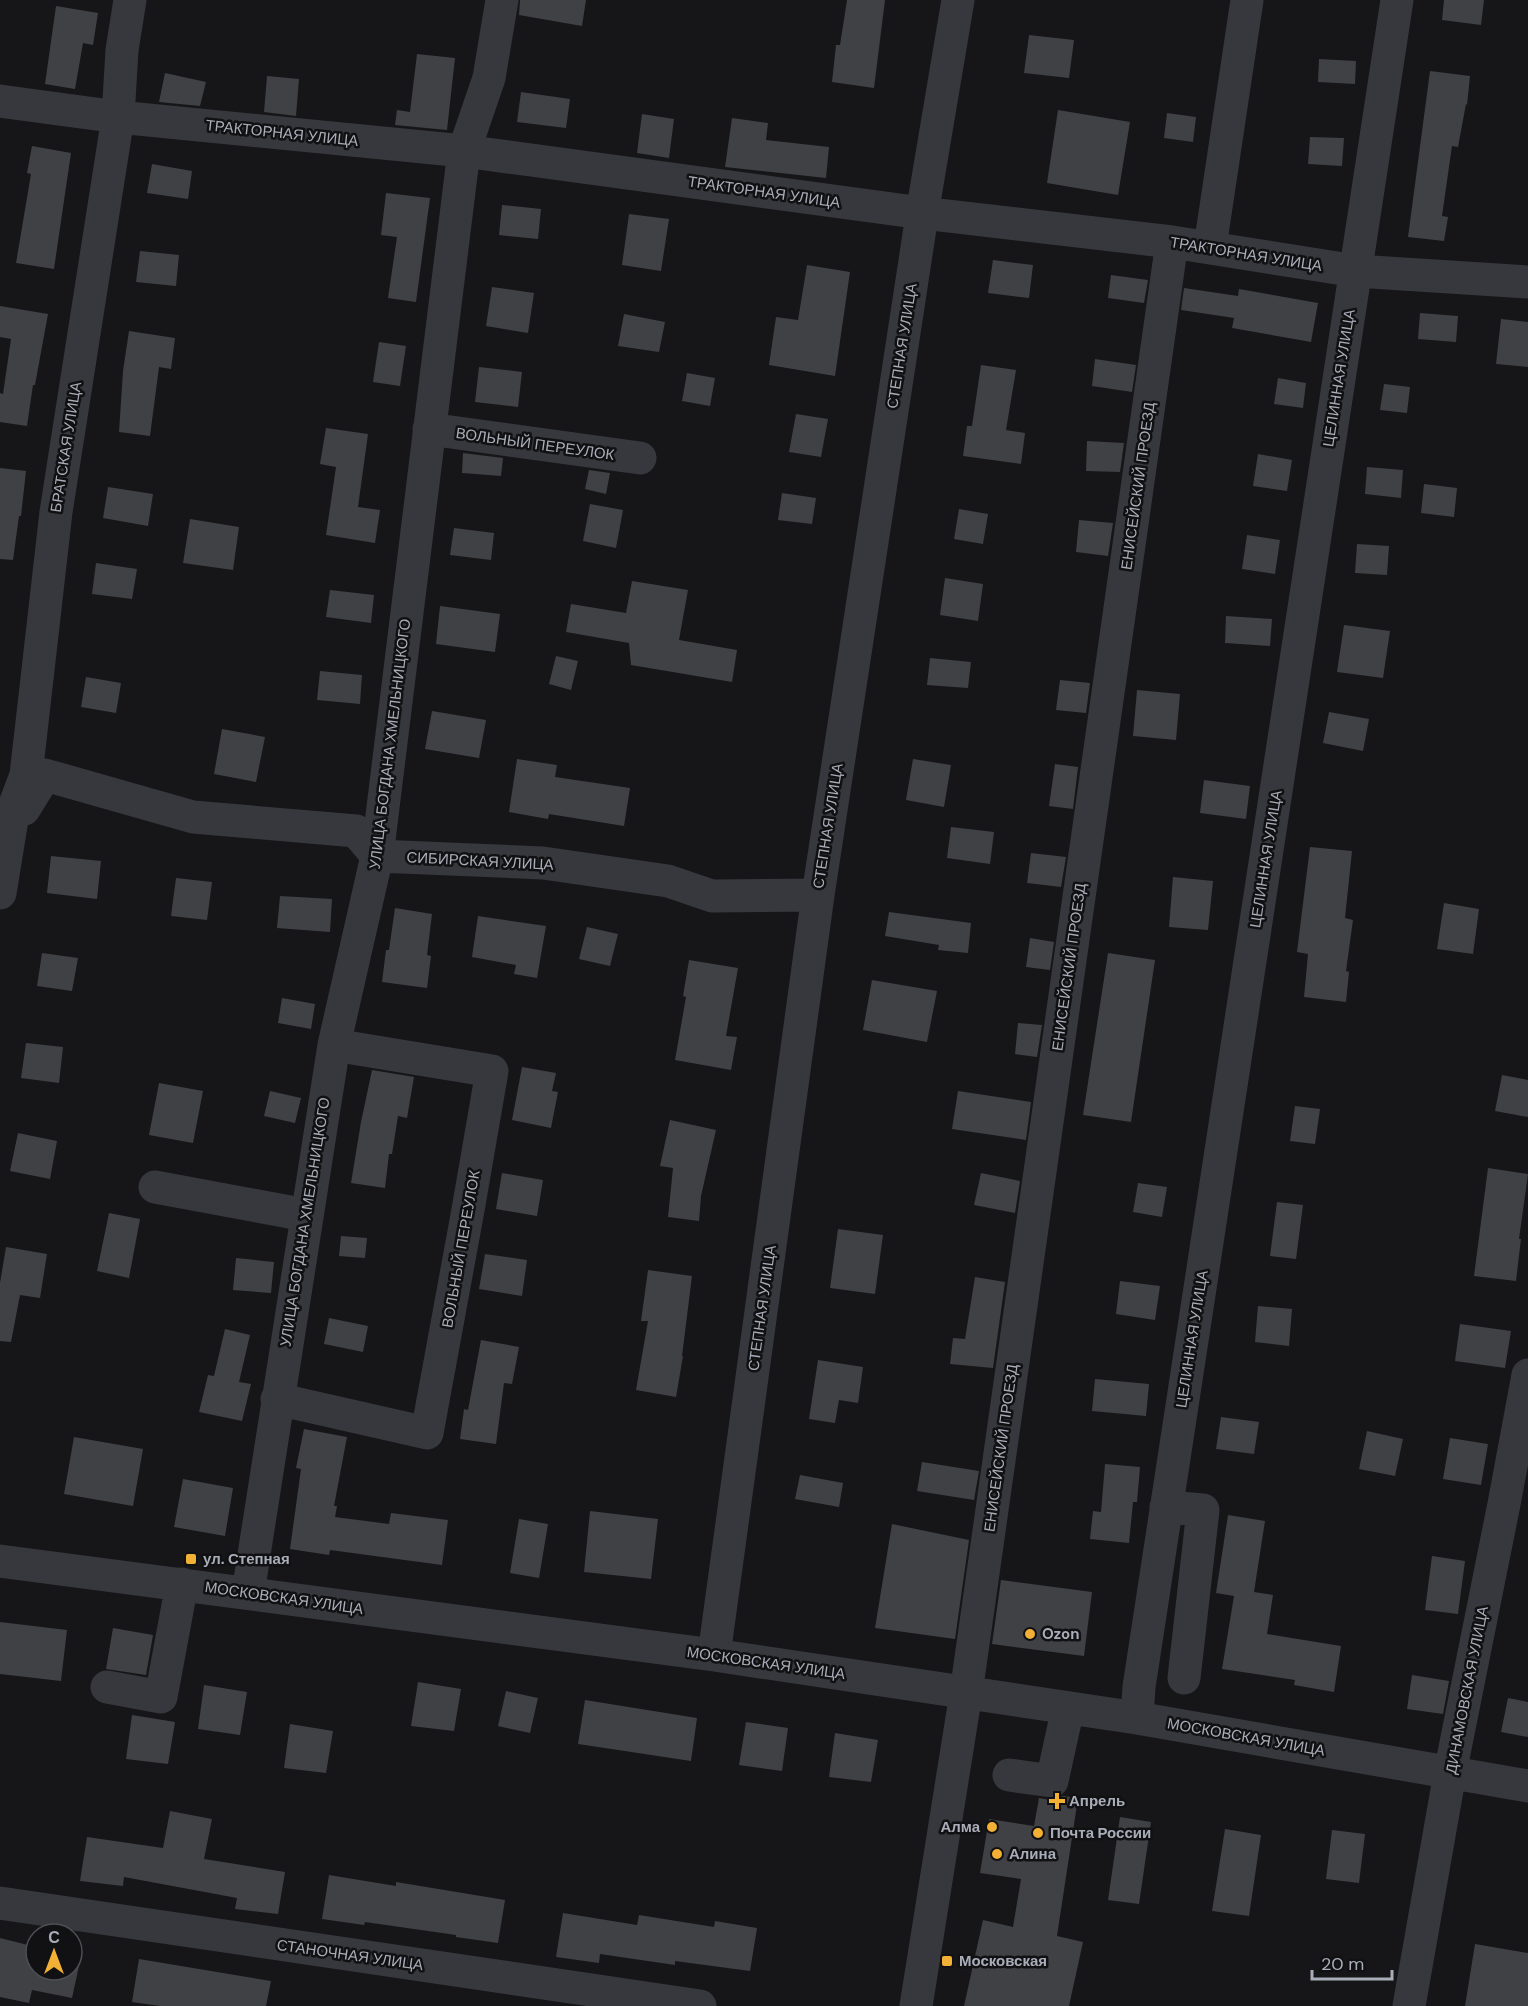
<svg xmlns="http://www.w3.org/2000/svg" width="1528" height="2006" viewBox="0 0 1528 2006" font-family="'DM Sans',sans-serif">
  <rect width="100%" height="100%" fill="#161618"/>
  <path fill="#404145" d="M520,0H586L582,26L519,15Z
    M847,0H885L874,88L832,82L836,45H840Z
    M1444,0H1484L1481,25L1442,20Z
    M56,6L98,13L93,45L83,43L75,89L45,84Z
    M1029,35L1074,40L1069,78L1024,73Z
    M417,54L455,58L447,130L395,125L397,110L410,112Z
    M1319,59L1356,61L1355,84L1318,82Z
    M1430,71L1470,76L1467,105L1466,104L1458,147L1452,146L1442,216L1448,217L1444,241L1408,237Z
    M165,73L206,82L200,106L159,102Z
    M267,76L299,79L296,116L264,112Z
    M521,92L570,99L566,128L517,122Z
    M1058,110L1130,122L1118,195L1047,183Z
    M1167,113L1196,117L1193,142L1164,138Z
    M642,114L674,119L669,158L637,153Z
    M732,118L768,123L766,140L829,147L826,178L725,167Z
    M1310,137L1344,138L1342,166L1308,164Z
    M32,146L71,153L54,269L16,263L31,174L27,173Z
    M152,164L192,171L188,199L147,193Z
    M386,193L430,198L416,302L388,298L397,237L381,235Z
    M502,205L541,209L538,239L499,235Z
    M629,214L669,219L661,271L622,265Z
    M140,251L179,255L176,286L136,282Z
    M993,260L1033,265L1029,298L988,293Z
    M807,265L850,272L835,376L769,365L776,317L798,320Z
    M1111,275L1148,280L1144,303L1108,298Z
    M492,287L534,293L528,333L486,326Z
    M1184,288L1238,296L1239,289L1318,303L1311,342L1232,328L1234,318L1181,310Z
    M0,306L48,314L35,385H33L27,426L0,422V393L3,394L11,339L0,337Z
    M1420,313L1458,316L1456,342L1418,339Z
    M624,314L665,322L659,352L618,346Z
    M1501,319L1528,322V367L1496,364Z
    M129,331L175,338L171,369L159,367L150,436L119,432L123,371Z
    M379,342L406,346L400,386L373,382Z
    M1095,359L1136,365L1132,392L1092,386Z
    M981,365L1016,370L1006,430L1025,433L1021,464L963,456L967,426H972Z
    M479,367L522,372L518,407L475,402Z
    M687,373L715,378L710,406L682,401Z
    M1278,378L1306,383L1303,408L1274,404Z
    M1384,384L1410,387L1407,413L1380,410Z
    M796,414L828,419L821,457L789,452Z
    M326,428L368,434L358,507L380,510L375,543L326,535L336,467L320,464Z
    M1087,441L1124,443L1120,472L1086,471Z
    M463,453L503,458L501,476L462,473Z
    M1258,454L1292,460L1287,491L1253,486Z
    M1367,467L1403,470L1401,498L1365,494Z
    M0,468L26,471L21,516H19L13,560L0,559Z
    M589,470L610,473L606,494L585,489Z
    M1424,484L1457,488L1454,517L1421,513Z
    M108,487L153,494L148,526L103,518Z
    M782,493L816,498L812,524L778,520Z
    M590,504L623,510L616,548L583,541Z
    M959,509L988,514L983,544L954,539Z
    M190,519L239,527L233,570L183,563Z
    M1079,520L1113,523L1108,556L1076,552Z
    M454,528L494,533L491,560L450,555Z
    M1247,535L1280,540L1275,574L1242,569Z
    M1357,544L1389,546L1387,575L1355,573Z
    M96,563L137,569L132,599L92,594Z
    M945,578L983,584L978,621L940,615Z
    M632,581L688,590L679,640L737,650L732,682L631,665L629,643L566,632L571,604L626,613Z
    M330,590L374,595L371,623L326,617Z
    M440,606L500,614L495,652L436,644Z
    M1226,616L1272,619L1270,646L1225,643Z
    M1344,625L1390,631L1383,678L1337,672Z
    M556,656L578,661L571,690L549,684Z
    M930,658L971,662L968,688L927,685Z
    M320,671L362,675L360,704L317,700Z
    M86,677L121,683L116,713L81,707Z
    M1060,680L1090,683L1086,713L1056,710Z
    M1137,690L1180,694L1176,740L1133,736Z
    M432,711L486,720L479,758L425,749Z
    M1329,712L1369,719L1363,751L1323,743Z
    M222,729L265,737L256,782L214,774Z
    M517,759L557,765L555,777L630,788L624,826L549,814L548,819L509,812Z
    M913,759L951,765L944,807L906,800Z
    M1055,764L1078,767L1073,809L1049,806Z
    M1204,780L1250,786L1246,819L1200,813Z
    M951,827L994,832L990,864L947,858Z
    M1310,847L1352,851L1345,918L1353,920L1346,971L1349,972L1346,1002L1304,997L1308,954L1297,952Z
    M1031,853L1066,857L1061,887L1027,883Z
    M51,856L101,861L97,899L47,893Z
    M1173,877L1213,881L1208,930L1169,927Z
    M176,878L212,882L207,920L171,916Z
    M280,896L332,899L330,932L277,928Z
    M1444,903L1479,909L1473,954L1437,949Z
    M395,908L432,914L427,955L431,956L427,988L382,982L386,950H389Z
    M889,912L971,923L968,953L938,950L939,945L885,936Z
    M478,916L546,926L537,978L514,974L516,965L472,957Z
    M587,927L618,934L610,966L579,959Z
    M1030,938L1054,942L1050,970L1026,967Z
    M42,953L78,958L72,991L37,986Z
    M1108,953L1155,960L1131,1122L1083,1115Z
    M689,960L738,968L726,1036L737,1037L731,1070L675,1060L686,997L683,996Z
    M872,980L937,991L927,1042L863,1030Z
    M282,998L315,1004L311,1029L278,1023Z
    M1018,1023L1042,1025L1037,1057L1015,1054Z
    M26,1043L63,1047L59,1083L21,1078Z
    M522,1067L556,1073L552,1091L558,1092L551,1128L512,1120Z
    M372,1070L414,1077L407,1118L398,1116L392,1154H389L385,1188L351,1183L361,1122Z
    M1502,1075L1528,1080V1117L1495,1111Z
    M159,1083L203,1091L193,1143L149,1135Z
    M270,1091L301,1098L295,1123L264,1116Z
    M958,1091L1031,1102L1026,1140L952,1129Z
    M1295,1106L1320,1109L1315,1144L1290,1141Z
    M670,1120L716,1130L701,1196L699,1221L668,1217L673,1168L660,1166Z
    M18,1133L57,1141L50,1179L10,1171Z
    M1488,1168L1528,1174L1519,1239H1521L1516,1281L1474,1276Z
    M502,1173L543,1180L537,1216L496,1209Z
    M981,1173L1020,1181L1015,1213L974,1205Z
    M1138,1183L1167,1187L1162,1217L1133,1212Z
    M1277,1202L1303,1205L1296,1259L1270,1256Z
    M109,1213L140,1219L129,1278L97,1271Z
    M838,1229L883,1235L875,1294L830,1288Z
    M341,1236L367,1238L365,1258L339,1256Z
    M6,1247L47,1254L40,1298L20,1295L11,1342L0,1341V1283Z
    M485,1254L527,1260L522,1296L479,1289Z
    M236,1258L274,1262L271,1293L233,1290Z
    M648,1270L692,1276L682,1356H683L676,1397L636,1390L648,1321H641Z
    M975,1277L1005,1282L993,1368L950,1364L953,1338L965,1339Z
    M1120,1281L1160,1286L1155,1320L1116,1314Z
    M1258,1306L1292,1309L1289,1346L1255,1342Z
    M329,1318L368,1326L363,1352L324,1344Z
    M1460,1324L1511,1331L1505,1368L1455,1361Z
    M225,1329L250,1335L239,1382L251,1384L242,1421L199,1412L208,1375L214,1376Z
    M481,1340L519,1347L512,1384L504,1383L496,1444L460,1439L464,1409L468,1410Z
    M818,1360L863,1367L858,1403L839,1400L835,1423L809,1419Z
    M1095,1379L1149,1384L1146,1416L1092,1411Z
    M1221,1417L1259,1422L1254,1454L1216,1449Z
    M304,1429L347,1437L334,1506H337L335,1517L389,1524L391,1513L448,1520L442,1565L330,1550L329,1555L290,1549L301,1469L296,1468Z
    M1367,1431L1403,1439L1395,1476L1359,1469Z
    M74,1437L143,1449L133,1506L64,1494Z
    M1450,1438L1488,1444L1481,1485L1443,1479Z
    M922,1462L979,1471L974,1500L917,1491Z
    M1105,1464L1140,1467L1137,1502H1133L1129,1543L1090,1539L1093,1511L1101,1512Z
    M800,1475L843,1483L839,1507L795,1499Z
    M183,1479L233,1488L225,1536L174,1527Z
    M590,1511L658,1519L651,1579L584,1572Z
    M1228,1515L1265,1521L1254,1592L1273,1595L1267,1634L1341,1646L1334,1692L1294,1685L1295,1680L1222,1669L1234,1596L1216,1593Z
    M519,1519L548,1524L539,1578L510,1573Z
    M892,1524L969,1540L955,1639L875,1628Z
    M1432,1556L1465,1561L1458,1614L1425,1610Z
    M1001,1580L1092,1592L1084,1656L992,1644Z
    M0,1622L67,1630L61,1681L0,1674Z
    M113,1628L153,1635L146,1675L106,1669Z
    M1412,1675L1449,1681L1443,1714L1407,1709Z
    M418,1682L461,1689L454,1731L411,1726Z
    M204,1685L247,1692L240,1735L198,1729Z
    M506,1691L538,1698L530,1733L498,1726Z
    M1508,1698L1528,1702V1737L1501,1732Z
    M585,1700L697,1718L691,1761L578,1744Z
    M132,1715L175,1722L168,1764L126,1759Z
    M746,1722L788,1728L782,1771L739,1765Z
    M290,1724L333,1731L326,1773L284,1768Z
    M835,1733L878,1740L871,1782L829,1777Z
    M1063,1796L1078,1798L1057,1936L1083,1942L1069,2006H964L983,1920L1013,1927L1021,1879L980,1873L989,1819L1034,1826L1039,1798L1050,1800L1058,1799Z
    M170,1811L212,1819L204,1859L285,1872L278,1914L235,1909L237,1898L124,1877L123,1886L80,1881L87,1837L163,1848Z
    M1120,1817L1151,1822L1139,1904L1108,1900Z
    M1225,1829L1261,1835L1249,1916L1212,1911Z
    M1332,1830L1365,1834L1359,1883L1326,1879Z
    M329,1875L396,1886V1882L505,1900L498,1943L456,1937V1935L365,1922L364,1925L322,1919Z
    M563,1913L637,1925L639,1915L714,1927L715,1921L757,1928L750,1971L675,1961V1965L600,1954L599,1963L556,1957Z
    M0,1938L36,1947V1970H72V1955L81,1957L72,1998L32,1990L29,2003L0,1997Z
    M1475,1944L1528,1953V2006H1465Z
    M139,1959L271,1981L266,2006H160L132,2002Z"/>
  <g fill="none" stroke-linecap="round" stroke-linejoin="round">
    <path stroke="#37383d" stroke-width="33" d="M0,101L118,117L464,151L922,213L1172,242L1356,271L1528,282
      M1210,247L1247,0
      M429,429L640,458
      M24,809L45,775L193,817L356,831L377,856L543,863L668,881L712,896L818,895
      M0,893L14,807L26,775L56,512L118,117L122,50L130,0
      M155,1187L306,1215
      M277,1399L427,1433L468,1210L492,1071L334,1045
      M1166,1507L1203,1510L1184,1678
      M0,1561L714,1655L1137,1718L1528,1786
      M248,1593L334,1045L377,856L464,151L489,78L502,0
      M714,1655L818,895L924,202L958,0
      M107,1687L161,1697L182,1584
      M1137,1718L1139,1687L1397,0
      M1009,1775L1052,1781L1068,1708
      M0,1903L700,2006
      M916,2006L966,1693L1172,242
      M1409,2006L1450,1773L1504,1504L1528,1375"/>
  </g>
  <g fill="#f2b134" stroke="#111113" stroke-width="2">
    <rect x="185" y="1553" width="12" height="12" rx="3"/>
    <circle cx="1030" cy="1634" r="6"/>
    <path d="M1054 1792h6v6h6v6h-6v6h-6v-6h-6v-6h6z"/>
    <circle cx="992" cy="1827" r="6"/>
    <circle cx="1038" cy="1833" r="6"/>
    <circle cx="997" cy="1854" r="6"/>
    <rect x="941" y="1955" width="12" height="12" rx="3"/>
  </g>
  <g text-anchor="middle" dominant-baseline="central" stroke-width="5" stroke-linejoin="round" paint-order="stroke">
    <g font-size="15" fill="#a8adb8" stroke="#111113">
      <text transform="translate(282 133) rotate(6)">ТРАКТОРНАЯ УЛИЦА</text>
      <text transform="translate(764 192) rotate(8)">ТРАКТОРНАЯ УЛИЦА</text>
      <text transform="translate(1246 254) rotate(9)">ТРАКТОРНАЯ УЛИЦА</text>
      <text transform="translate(902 346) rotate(-81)">СТЕПНАЯ УЛИЦА</text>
      <text transform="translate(1339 378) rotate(-81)">ЦЕЛИННАЯ УЛИЦА</text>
      <text transform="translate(535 444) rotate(8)">ВОЛЬНЫЙ ПЕРЕУЛОК</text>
      <text transform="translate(66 447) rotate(-81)">БРАТСКАЯ УЛИЦА</text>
      <text transform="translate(1138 486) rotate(-82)">ЕНИСЕЙСКИЙ ПРОЕЗД</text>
      <text transform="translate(390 744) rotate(-83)">УЛИЦА БОГДАНА ХМЕЛЬНИЦКОГО</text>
      <text transform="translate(828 826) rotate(-81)">СТЕПНАЯ УЛИЦА</text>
      <text transform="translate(1266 859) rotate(-81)">ЦЕЛИННАЯ УЛИЦА</text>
      <text transform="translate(480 861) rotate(3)">СИБИРСКАЯ УЛИЦА</text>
      <text transform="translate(1069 967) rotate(-82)">ЕНИСЕЙСКИЙ ПРОЕЗД</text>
      <text transform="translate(305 1222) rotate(-81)">УЛИЦА БОГДАНА ХМЕЛЬНИЦКОГО</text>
      <text transform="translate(461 1249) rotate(-80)">ВОЛЬНЫЙ ПЕРЕУЛОК</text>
      <text transform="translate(762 1308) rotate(-82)">СТЕПНАЯ УЛИЦА</text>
      <text transform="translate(1192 1339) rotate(-81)">ЦЕЛИННАЯ УЛИЦА</text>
      <text transform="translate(1001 1448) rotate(-82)">ЕНИСЕЙСКИЙ ПРОЕЗД</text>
      <text transform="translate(284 1598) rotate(8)">МОСКОВСКАЯ УЛИЦА</text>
      <text transform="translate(766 1663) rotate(8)">МОСКОВСКАЯ УЛИЦА</text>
      <text transform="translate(1467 1690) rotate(-79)">ДИНАМОВСКАЯ УЛИЦА</text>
      <text transform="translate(1246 1737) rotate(10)">МОСКОВСКАЯ УЛИЦА</text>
      <text transform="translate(350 1955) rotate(8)">СТАНОЧНАЯ УЛИЦА</text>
    </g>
    <g font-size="15" font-weight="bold" fill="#a8adb8" stroke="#111113" text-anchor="start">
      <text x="203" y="1559">ул. Степная</text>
      <text x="1042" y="1634">Ozon</text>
      <text x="1069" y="1801">Апрель</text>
      <text x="980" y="1827" text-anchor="end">Алма</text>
      <text x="1050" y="1833">Почта России</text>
      <text x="1009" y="1854">Алина</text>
      <text x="959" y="1961">Московская</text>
    </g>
  </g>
  <g transform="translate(54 1952)"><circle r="28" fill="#111113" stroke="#4d4f55" stroke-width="1.5"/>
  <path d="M0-4.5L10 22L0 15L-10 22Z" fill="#f2b134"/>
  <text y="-9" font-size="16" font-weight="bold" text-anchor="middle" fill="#a8adb8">С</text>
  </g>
  <path d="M1312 1970v9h80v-9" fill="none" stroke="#a8adb8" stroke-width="3"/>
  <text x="1321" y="1970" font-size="18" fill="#a8adb8" stroke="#111113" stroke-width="4.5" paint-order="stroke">20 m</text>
</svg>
